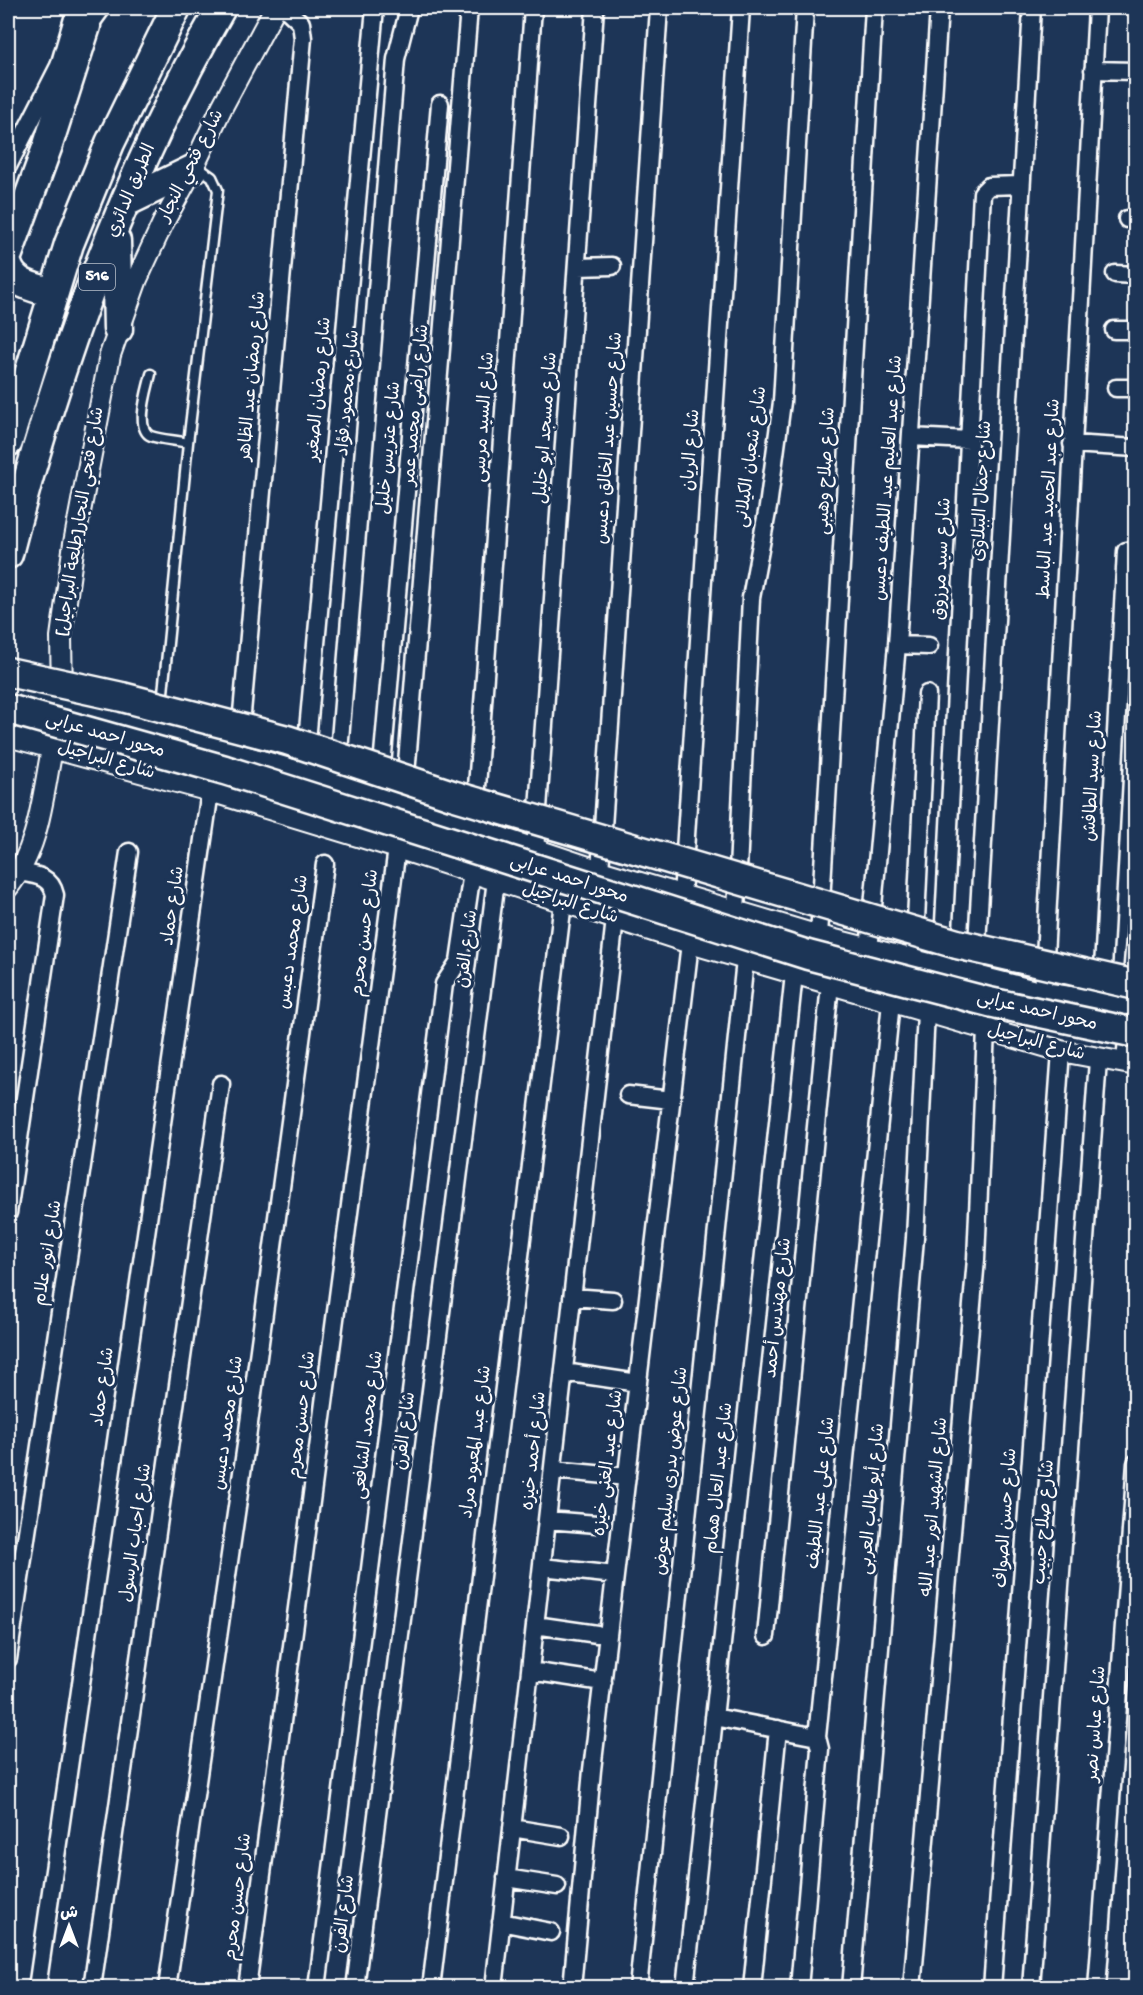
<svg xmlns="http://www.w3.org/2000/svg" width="1143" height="1995" viewBox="0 0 1143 1995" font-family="'Gochi Hand','Playpen Sans Arabic',sans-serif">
  <rect width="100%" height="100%" fill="#1d3557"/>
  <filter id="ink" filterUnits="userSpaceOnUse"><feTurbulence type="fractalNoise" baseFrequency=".0167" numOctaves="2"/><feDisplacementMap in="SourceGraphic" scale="12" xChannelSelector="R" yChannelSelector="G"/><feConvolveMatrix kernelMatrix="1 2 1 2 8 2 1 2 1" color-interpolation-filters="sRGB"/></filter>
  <g filter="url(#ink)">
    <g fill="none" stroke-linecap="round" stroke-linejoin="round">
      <defs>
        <path id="service" d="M151,374C148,388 134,429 151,436C162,440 176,440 188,443
          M162,703L188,443L218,190L212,177L198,167"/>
        <path id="minor" d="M79,27L91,23L102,8
          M1093,70L1134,71
          M8,166L59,66L76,8
          M1127,219H1136
          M578,267L612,266
          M1115,274L1136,275
          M1114,330H1136
          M1116,388H1136
          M911,437L969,440
          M1072,444L1136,448
          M897,645L929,646
          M240,735L303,38L301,23L285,8
          M338,764L396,59L409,8
          M304,773L375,8
          M381,777L440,104
          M405,787L469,8
          M474,829L533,8
          M535,851L595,8
          M600,871L659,8
          M682,896L741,8
          M736,912L751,598L768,507L782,402L805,8
          M819,936L874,8
          M869,950L897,645L939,8
          M914,961L927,694
          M975,978L1032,8
          M941,980L982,193L989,186L1020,185
          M1043,993L1097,8
          M1101,1004L1126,551
          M1125,1063L1136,927
          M628,1095L671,1100
          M8,1213L55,895C51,876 36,875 19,872
          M572,1297L613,1300
          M564,1372L638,1383
          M553,1470L627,1477
          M547,1520L597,1524
          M542,1567L615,1575
          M535,1625L597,1634
          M766,1636L830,984
          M8,1659L129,852
          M530,1671L603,1682
          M714,1717L817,1737
          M512,1828L561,1836
          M506,1878L557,1886
          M501,1922L551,1932
          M37,1988L210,791
          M92,1988L221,1084
          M167,1988L247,1438L325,864
          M247,1988L397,848
          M317,1988L444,984L459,961L472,872
          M355,1988L496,880
          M431,1988L563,902
          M494,1988L615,919
          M572,1988L592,1770L690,943
          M638,1988L745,960
          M685,1988L794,974
          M752,1988L778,1729
          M799,1988L820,1749L817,1737L891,1002
          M851,1988L915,1238L926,1012
          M912,1988L976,1259L986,1030
          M992,1988L1061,1051
          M1031,1988L1098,1060
          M1097,1988L1136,1463"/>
        <path id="tertiary" d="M10,694L159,731L337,783L600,871L819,936L1043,993L1136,1007
          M62,695L61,637L74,543L110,355L137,279L163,223L192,170L222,107L275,8
          M8,736L210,791L397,848L690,943L1061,1051L1136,1065
          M8,887C42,846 43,786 55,735"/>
        <path id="motorway" d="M126,202L192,170
          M116,241L118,329
          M8,254L48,145L86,26
          M8,266C14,285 35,287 52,293
          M8,442L69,244L110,143L176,8
          M8,554C56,366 124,176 221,8"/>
      </defs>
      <use href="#service" stroke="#fff" stroke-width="13"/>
      <use href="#minor" stroke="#fff" stroke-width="21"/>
      <use href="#tertiary" stroke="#fff" stroke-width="24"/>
      <use href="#motorway" stroke="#fff" stroke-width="33"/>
      <use href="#service" stroke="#1d3557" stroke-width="8"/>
      <use href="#minor" stroke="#1d3557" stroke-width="16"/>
      <use href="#tertiary" stroke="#1d3557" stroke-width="20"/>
      <use href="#motorway" stroke="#1d3557" stroke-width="28"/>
      <defs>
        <path id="motorway-bridge" d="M8,672L122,697L287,740L452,795L957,944L1136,985
          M8,709L225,770L808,955L989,1002L1136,1033"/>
      </defs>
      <use href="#motorway-bridge" stroke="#fff" stroke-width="33" stroke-linecap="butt"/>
      <use href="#motorway-bridge" stroke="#1d3557" stroke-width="28"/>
    </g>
  </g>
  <g text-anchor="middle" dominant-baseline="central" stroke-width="6" stroke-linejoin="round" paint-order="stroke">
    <rect fill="#1d3557" stroke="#bbc2cd" stroke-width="1.5" x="79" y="264" width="36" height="26" rx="4.5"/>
    <g font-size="16" font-weight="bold" fill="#fff">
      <text x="97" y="277">516</text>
    </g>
    <g font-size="18" fill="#fff" stroke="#1d3557">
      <text transform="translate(192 166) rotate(-63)">شارع فتحي النجار</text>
      <text transform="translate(132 191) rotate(-67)">الطريق الدائري</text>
      <text transform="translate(253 376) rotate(-85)">شارع رمضان عبد الظاهر</text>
      <text transform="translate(320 389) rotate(-85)">شارع رمضان الصغير</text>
      <text transform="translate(349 393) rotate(-85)">شارع محمود فؤاد</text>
      <text transform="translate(417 405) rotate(-85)">شارع راضى محمد عمر</text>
      <text transform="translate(485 417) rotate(-86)">شارع السيد مرسى</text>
      <text transform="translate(547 428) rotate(-86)">شارع مسجد ابو خليل</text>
      <text transform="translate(610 438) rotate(-86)">شارع حسين عبد الخالق دعبس</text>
      <text transform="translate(390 448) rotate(-85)">شارع عتريس خليل</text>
      <text transform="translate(692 450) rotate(-86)">شارع الريان</text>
      <text transform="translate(752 457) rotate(-82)">شارع شعبان الكيلانى</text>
      <text transform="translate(827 471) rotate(-87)">شارع صلاح وهيبى</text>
      <text transform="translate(889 478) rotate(-86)">شارع عبد العليم عبد اللطيف دعبس</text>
      <text transform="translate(983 491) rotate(-87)">شارع جمال الببلاوى</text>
      <text transform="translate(1050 499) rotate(-87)">شارع عبد الحميد عبد الباسط</text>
      <text transform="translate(81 522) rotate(-81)">شارع فتحي النجار[طلعة البراجيل]</text>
      <text transform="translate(943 559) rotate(-87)">شارع سيد مرزوق</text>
      <text transform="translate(105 736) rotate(16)">محور احمد عرابى</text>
      <text transform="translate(106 761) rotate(16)">شارع البراجيل</text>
      <text transform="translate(1094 776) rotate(-87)">شارع سيد الطافش</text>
      <text transform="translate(569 880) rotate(18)">محور احمد عرابى</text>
      <text transform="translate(570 904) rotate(18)">شارع البراجيل</text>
      <text transform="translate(174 906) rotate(-82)">شارع حماد</text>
      <text transform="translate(366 933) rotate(-83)">شارع حسن محرم</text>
      <text transform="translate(294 942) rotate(-82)">شارع محمد دعبس</text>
      <text transform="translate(468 949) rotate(-83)">شارع الفرن</text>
      <text transform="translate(1037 1012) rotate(13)">محور احمد عرابى</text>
      <text transform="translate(1036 1043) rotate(15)">شارع البراجيل</text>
      <text transform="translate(49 1253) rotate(-81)">شارع انور علام</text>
      <text transform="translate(779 1308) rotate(-84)">شارع مهندس أحمد</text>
      <text transform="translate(104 1387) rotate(-82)">شارع حماد</text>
      <text transform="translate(303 1415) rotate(-83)">شارع حسن محرم</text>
      <text transform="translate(229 1423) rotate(-82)">شارع محمد دعبس</text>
      <text transform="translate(369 1425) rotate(-83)">شارع محمد الشافعى</text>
      <text transform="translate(406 1431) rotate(-83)">شارع الفرن</text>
      <text transform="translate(477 1442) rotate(-83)">شارع عبد المعبود مراد</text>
      <text transform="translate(535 1451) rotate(-84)">شارع أحمد خيزه</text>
      <text transform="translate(609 1463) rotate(-83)">شارع عبد الغنى خيزه</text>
      <text transform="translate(672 1471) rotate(-84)">شارع عوض بدرى سليم عوض</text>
      <text transform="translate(720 1478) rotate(-84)">شارع عبد العال همام</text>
      <text transform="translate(822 1493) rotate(-84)">شارع على عبد اللطيف</text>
      <text transform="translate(873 1499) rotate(-85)">شارع أبو طالب العربى</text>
      <text transform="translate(935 1507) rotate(-85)">شارع الشهيد انور عبد الله</text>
      <text transform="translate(1007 1518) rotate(-86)">شارع حسن الصواف</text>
      <text transform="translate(1045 1522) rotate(-86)">شارع صلاح حبيب</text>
      <text transform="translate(137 1533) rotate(-82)">شارع احباب الرسول</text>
      <text transform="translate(1097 1724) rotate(-86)">شارع عباس نصر</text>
      <text transform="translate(239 1897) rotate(-83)">شارع حسن محرم</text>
      <text transform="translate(345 1914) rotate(-83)">شارع الفرن</text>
    </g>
  </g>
  <rect width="1143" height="1995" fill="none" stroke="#1d3557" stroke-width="30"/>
  <rect x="15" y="15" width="1113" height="1965" fill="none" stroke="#fff" stroke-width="2" filter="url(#ink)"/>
  <g transform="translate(69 1926)" stroke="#1d3557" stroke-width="4.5" paint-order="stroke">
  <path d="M0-4.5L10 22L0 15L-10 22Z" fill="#ffffff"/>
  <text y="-9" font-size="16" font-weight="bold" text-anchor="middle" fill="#ffffff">ش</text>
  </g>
</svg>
